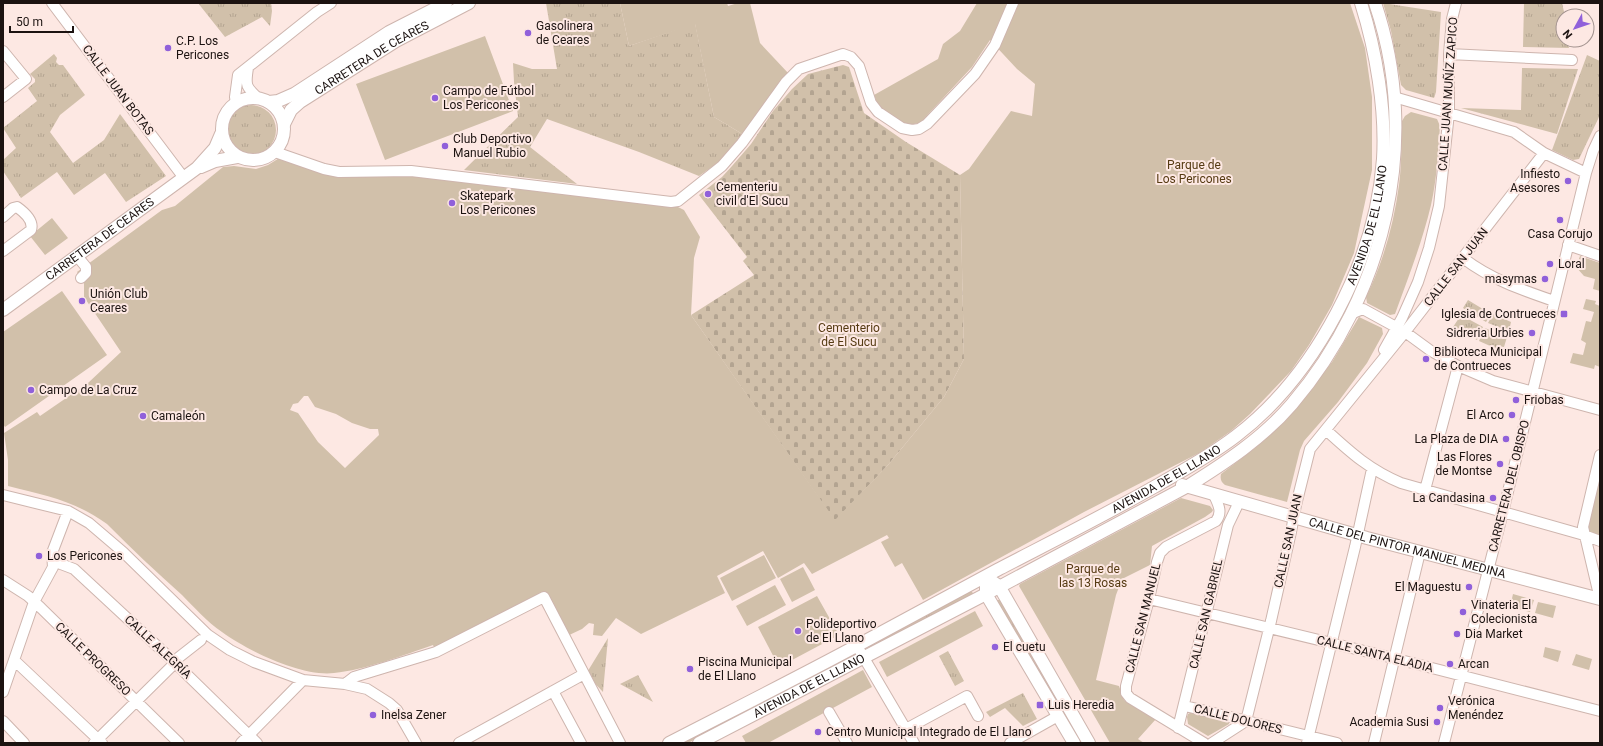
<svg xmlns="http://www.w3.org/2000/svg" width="1603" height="746" viewBox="0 0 1603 746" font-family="Roboto,sans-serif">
  <defs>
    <pattern id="grass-tufts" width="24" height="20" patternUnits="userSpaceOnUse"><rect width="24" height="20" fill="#d1c0aa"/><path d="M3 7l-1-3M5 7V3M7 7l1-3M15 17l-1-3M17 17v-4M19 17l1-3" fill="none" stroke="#b3a491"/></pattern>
    <pattern id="cemetery-stones" width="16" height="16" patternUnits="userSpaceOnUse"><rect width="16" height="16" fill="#d1c0aa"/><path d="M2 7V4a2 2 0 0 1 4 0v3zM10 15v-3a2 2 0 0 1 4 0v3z" fill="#b3a491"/></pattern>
  </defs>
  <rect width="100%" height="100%" fill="#fde8e3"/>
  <path fill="url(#grass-tufts)" d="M198,3H271L272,11L270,26L262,17L225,37Z
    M546,3H620L629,46L695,23L714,117L744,135L716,164L699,176L639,152L547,119L530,147L577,184L464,170L518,117L514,82L513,63L532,69H557Z
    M1383,3L1441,12L1436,92L1434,98L1406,90L1401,85L1391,31Z
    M1524,3H1562L1565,16H1563V40H1567L1569,48L1523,47Z
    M54,54L57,58L56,62L59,65H63L85,95L60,115L50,132L73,163L104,140L120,114L166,176L126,202L105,173L74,195L57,172L21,198L3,171V160L16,148L3,128L37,101L28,88L35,82V79L30,74Z
    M1587,55L1600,61V115L1579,159L1573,160L1552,150Z
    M1522,68L1578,69L1557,134L1461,108L1521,110Z
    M226 130a25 25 0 1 1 50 0a25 25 0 1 1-50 0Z
    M1468,300L1491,314L1486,322L1463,308Z
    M1493,314L1511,322L1509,331L1488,323Z
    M1461,315L1483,327L1477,340L1453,327Z
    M1485,328L1507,337L1504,347L1498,346L1497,349L1479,341Z
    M970,590L973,593L972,595L871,648L868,645Z
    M998,600H1000L1083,743H1078L996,601Z
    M608,638L603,692L586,674Z
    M948,651L964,681L955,686L939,656Z
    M851,654V658L688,743H680Z
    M638,675L653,702L620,684Z
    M1023,693L1037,719L1023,726L1005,708L990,717L986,712Z"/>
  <path fill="url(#cemetery-stones)" d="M843,65L849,67L864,113L906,142L960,175L964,359L944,397L888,465L835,521L691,315L754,275L743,261L747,257L699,195L722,177L732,166L751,144L773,111L792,89L808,74Z"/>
  <path fill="#d1c0aa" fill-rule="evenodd" d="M620,3H727L728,6L738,3H750L760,43L789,74L744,135L714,117L695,24L629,46Z
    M977,3H1350L1365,48L1372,97V170L1354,253L1332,305L1309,345L1291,371L1250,414L1231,431L1201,452L1084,512L923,600L902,563L895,567L881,542L889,538L887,535L812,574L804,563L778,578L763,551L717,576L725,593L641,634L616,618L602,636L593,635L594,624L589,623L582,629L565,637L544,597L436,652L433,645C404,655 365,670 334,673C302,677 248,651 222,632C207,622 194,607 182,595C156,572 131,548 107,524C73,500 47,496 8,486V460L4,433L37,412L40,416L88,383L121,352L84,297V282L77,272L162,210L175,206L223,167L234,166L256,169L268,165L281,157L323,173L412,174L672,204L684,210L700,237L694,258L691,315L835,520L888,465L944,397L964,359L960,175L969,169L1011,111L1032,116L1035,84L1017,69L990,40L972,67L920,123L908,125L891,116L878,105L874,95L938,59L943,44L960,31ZM304,396H308L315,407L336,414L352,423L370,429H378L379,435L345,468L318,442L298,413L290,410L293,404L298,403Z
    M485,36L513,111L385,160L356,84Z
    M1411,112L1437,119L1440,126C1438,152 1437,179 1431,205C1422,243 1408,278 1395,314L1390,315L1367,303L1366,297C1383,263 1394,223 1399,185C1402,164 1401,142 1402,121L1405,116Z
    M52,218L68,238L45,255L30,236Z
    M1580,256L1600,263V291L1593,289L1595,279L1584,276L1576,267Z
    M62,291L107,355L5,427L3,424V332Z
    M1586,299L1596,301L1595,304L1600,306V367L1595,365L1594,369L1570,363L1573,353L1583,355L1586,343L1581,340L1586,321L1591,322L1594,312L1583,309Z
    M1359,317L1382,328L1383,334L1367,363L1338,402L1304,441L1300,450L1287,502L1225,485C1221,482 1220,479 1221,474L1255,448L1292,411L1332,362Z
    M1600,455V541L1584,535Z
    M1181,498L1210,506L1213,510L1212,512L1205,517L1152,546L1150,565L1122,579L1116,595L1096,680L1119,686L1124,700L1156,719L1138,739L1144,743H1110L1019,586L1020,584Z
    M764,555L776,578L732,601L720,578Z
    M803,567L815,590L792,602L780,579Z
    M775,585L786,605L747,626L736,606Z
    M1513,594L1534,600L1530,612L1510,607Z
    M817,596L839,635L779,667L758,627Z
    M1538,602L1556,606L1553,618L1535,613Z
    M975,611L983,626L887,677L879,662Z
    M1545,647L1561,651L1558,662L1543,657Z
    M1576,654L1592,659L1589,670L1572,665Z
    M863,670L872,687L768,743H746L742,736Z
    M1192,712L1229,722V724L1208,736L1188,724L1187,717L1188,714Z"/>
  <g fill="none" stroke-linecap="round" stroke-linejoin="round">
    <defs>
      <path id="minor" d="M52,3L184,178
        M3,51L26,79L3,97
        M1449,54L1572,60
        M248,68C245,86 246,87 259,99
        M1394,97L1514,132L1544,153L1586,173
        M236,103L235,97L238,75L317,12L331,3
        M275,152L324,169L339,172L411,171L671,202L678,201L722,166L742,143L786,82L799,69L843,54L851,57L859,66L871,103L878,112L902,128L912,130L919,129L927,124L975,74L995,45L1013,3
        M3,217L13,208L17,207C24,212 34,221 31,230L3,251
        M1568,245L1600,256
        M77,256L86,267V273L81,278
        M1463,258C1490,279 1522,290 1554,301
        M1351,314L1363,309L1405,332L1431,351L1458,366L1493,381L1600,410
        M1384,350L1402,318L1418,282L1429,248L1439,206L1449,113V54L1452,19L1456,3
        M1326,430C1351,453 1370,470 1401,483L1584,535L1600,541
        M1600,455L1583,527L1600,599
        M1425,490L1458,366
        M3,495L68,511L89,523L123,552L208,635L230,650L254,662L303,680L345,684L367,689L389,703L397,710L416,743
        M53,561L74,569L170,658L257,743
        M3,580L28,596L41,608L179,743
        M1149,599L1385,656L1600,711
        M857,646L914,743
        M178,658L201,640
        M14,660L102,743
        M345,684L354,677L436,652L544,597L620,743
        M553,691L581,743
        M3,692L34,602L53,567L52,553L68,511
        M1185,706L1337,743
        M829,712L847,743
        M3,721L24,743
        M1178,728L1228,525L1239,502
        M906,729L967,696L978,716
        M94,743L175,663
        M241,743L303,680
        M459,743L584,674
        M1010,743L1058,716
        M1204,743L1130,698L1126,693V686L1149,599L1157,562L1160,553L1166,547L1216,521C1223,512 1218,504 1214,495
        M1212,743L1246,721L1271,621L1291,532L1296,505L1310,449L1405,332L1544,153
        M1307,743L1355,547L1372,469
        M1374,743L1420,552
        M1444,743L1503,512L1586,173L1593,151L1600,136"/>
      <g id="major">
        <circle cx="253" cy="129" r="31"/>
        <path d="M269,102L278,101L294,94L389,32L446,3"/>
        <path id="s1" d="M284,124L291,110L300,102L396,41L469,3"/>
        <path d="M201,167L215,161L237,157"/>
        <path id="s2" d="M3,310L197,168L215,148L221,134"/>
        <path id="s3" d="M1182,485L1367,538L1600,599"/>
        <path d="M993,582L999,586L1089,743"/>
        <path d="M986,586V594L1074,743"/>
        <path id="s4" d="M669,743C733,710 797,678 860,644C907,619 953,594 999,569C1051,542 1103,516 1154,487C1182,471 1210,456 1236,436C1316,375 1376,260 1383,159C1386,109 1376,51 1361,3"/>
        <path id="s5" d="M699,743L986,594L1188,486C1225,463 1263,438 1292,404C1385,295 1422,141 1375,3"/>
      </g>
    </defs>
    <use href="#minor" stroke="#ceb5ae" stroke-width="12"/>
    <use href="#major" stroke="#ceb5ae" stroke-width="14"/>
    <use href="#minor" stroke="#fff" stroke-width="10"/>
    <use href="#major" stroke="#fff" stroke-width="12"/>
  </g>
  <g fill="#9060da" stroke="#fde8e3" stroke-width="1.5">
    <circle cx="528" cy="33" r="4"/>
    <circle cx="168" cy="48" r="4"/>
    <circle cx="435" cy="98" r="4"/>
    <circle cx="445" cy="146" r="4"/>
    <circle cx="1568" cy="181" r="4"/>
    <circle cx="708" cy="194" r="4"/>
    <circle cx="452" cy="203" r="4"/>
    <circle cx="1560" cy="220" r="4"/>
    <circle cx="1550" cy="264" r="4"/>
    <circle cx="1545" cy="279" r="4"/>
    <circle cx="82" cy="301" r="4"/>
    <rect x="1560" y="310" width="8" height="8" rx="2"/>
    <circle cx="1532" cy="333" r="4"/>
    <circle cx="1426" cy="359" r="4"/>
    <circle cx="31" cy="390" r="4"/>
    <circle cx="1516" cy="400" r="4"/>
    <circle cx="1512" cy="415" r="4"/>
    <circle cx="143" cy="416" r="4"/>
    <circle cx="1506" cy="439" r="4"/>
    <circle cx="1500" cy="464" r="4"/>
    <circle cx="1493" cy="498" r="4"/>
    <circle cx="39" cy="556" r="4"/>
    <circle cx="1469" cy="587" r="4"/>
    <circle cx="1463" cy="612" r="4"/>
    <circle cx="798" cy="631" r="4"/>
    <circle cx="1457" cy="634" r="4"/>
    <circle cx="995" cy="647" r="4"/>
    <circle cx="1450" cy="664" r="4"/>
    <circle cx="690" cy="669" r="4"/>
    <rect x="1036" y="701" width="8" height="8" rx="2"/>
    <circle cx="1440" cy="708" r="4"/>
    <circle cx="373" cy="715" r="4"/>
    <circle cx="1437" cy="722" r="4"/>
    <circle cx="818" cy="732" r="4"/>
  </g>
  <g text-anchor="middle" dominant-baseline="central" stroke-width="4" stroke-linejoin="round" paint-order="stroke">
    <g font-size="12" fill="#1c1311" stroke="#fde8e3" text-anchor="start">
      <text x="536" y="26">Gasolinera<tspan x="536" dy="14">de Ceares</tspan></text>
      <text x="176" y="41">C.P. Los<tspan x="176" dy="14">Pericones</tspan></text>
      <text x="443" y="91">Campo de Fútbol<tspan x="443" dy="14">Los Pericones</tspan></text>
      <text x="453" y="139">Club Deportivo<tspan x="453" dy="14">Manuel Rubio</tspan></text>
      <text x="1560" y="174" text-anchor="end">Infiesto<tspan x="1560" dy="14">Asesores</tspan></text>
      <text x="716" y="187">Cementeriu<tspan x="716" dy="14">civil d'El Sucu</tspan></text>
      <text x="460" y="196">Skatepark<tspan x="460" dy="14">Los Pericones</tspan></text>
      <text x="1560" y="234" text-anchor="middle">Casa Corujo</text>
      <text x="1558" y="264">Loral</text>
      <text x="1537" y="279" text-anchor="end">masymas</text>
      <text x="90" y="294">Unión Club<tspan x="90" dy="14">Ceares</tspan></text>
      <text x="1556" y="314" text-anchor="end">Iglesia de Contrueces</text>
      <text x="1524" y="333" text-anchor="end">Sidreria Urbies</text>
      <text x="1434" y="352">Biblioteca Municipal<tspan x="1434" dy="14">de Contrueces</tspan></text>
      <text x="39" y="390">Campo de La Cruz</text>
      <text x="1524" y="400">Friobas</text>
      <text x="1504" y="415" text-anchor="end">El Arco</text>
      <text x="151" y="416">Camaleón</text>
      <text x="1498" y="439" text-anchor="end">La Plaza de DIA</text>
      <text x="1492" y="457" text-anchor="end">Las Flores<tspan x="1492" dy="14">de Montse</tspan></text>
      <text x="1485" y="498" text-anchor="end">La Candasina</text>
      <text x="47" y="556">Los Pericones</text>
      <text x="1461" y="587" text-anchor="end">El Maguestu</text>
      <text x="1471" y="605">Vinateria El<tspan x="1471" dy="14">Colecionista</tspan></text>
      <text x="806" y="624">Polideportivo<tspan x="806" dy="14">de El Llano</tspan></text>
      <text x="1465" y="634">Dia Market</text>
      <text x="1003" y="647">El cuetu</text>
      <text x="698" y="662">Piscina Municipal<tspan x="698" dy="14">de El Llano</tspan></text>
      <text x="1458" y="664">Arcan</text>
      <text x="1448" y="701">Verónica<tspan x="1448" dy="14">Menéndez</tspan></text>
      <text x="1048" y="705">Luis Heredia</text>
      <text x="381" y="715">Inelsa Zener</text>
      <text x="1429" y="722" text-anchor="end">Academia Susi</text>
      <text x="826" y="732">Centro Municipal Integrado de El Llano</text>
    </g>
    <g font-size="12" fill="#1c1311" stroke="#fde8e3">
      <text stroke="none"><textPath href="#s1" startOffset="112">CARRETERA DE CEARES</textPath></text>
      <text transform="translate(118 90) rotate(53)">CALLE JUAN BOTAS</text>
      <text transform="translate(1448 94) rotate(-86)">CALLE JUAN MUÑÍZ ZAPICO</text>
      <text stroke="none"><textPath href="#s4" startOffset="899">AVENIDA DE EL LLANO</textPath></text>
      <text stroke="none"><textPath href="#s2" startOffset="120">CARRETERA DE CEARES</textPath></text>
      <text transform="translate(1456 267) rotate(-52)">CALLE SAN JUAN</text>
      <text stroke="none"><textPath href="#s4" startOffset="563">AVENIDA DE EL LLANO</textPath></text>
      <text transform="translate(1509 486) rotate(-76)">CARRETERA DEL OBISPO</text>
      <text transform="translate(1288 541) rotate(-78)">CALLE SAN JUAN</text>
      <text stroke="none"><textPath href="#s3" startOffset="234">CALLE DEL PINTOR MANUEL MEDINA</textPath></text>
      <text transform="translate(1206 614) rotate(-77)">CALLE SAN GABRIEL</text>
      <text transform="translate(1143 618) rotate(-76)">CALLE SAN MANUEL</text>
      <text transform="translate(158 647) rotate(43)">CALLE ALEGRÍA</text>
      <text transform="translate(1375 654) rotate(14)">CALLE SANTA ELADIA</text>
      <text transform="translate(93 659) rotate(44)">CALLE PROGRESO</text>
      <text stroke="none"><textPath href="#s5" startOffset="124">AVENIDA DE EL LLANO</textPath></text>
      <text transform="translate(1238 719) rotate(14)">CALLE DOLORES</text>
    </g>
    <g font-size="12" fill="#563b13" stroke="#fde8e3">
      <text x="1194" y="165">Parque de<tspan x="1194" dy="14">Los Pericones</tspan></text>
      <text x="849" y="328">Cementerio<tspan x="849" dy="14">de El Sucu</tspan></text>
      <text x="1093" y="569">Parque de<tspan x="1093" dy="14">las 13 Rosas</tspan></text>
    </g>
  </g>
  <rect width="1603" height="746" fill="none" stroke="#1c1311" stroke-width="8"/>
  <g transform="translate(1575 28) rotate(230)"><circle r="19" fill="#fde8e3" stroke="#a3938f"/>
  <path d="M0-3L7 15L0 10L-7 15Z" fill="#9060da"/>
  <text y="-6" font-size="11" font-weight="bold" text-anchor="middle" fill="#1c1311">N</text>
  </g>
  <path d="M10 26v6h63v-6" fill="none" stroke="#1c1311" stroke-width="2"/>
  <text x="16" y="26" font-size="12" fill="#1c1311" stroke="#fde8e3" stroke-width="3" paint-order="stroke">50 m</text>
</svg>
